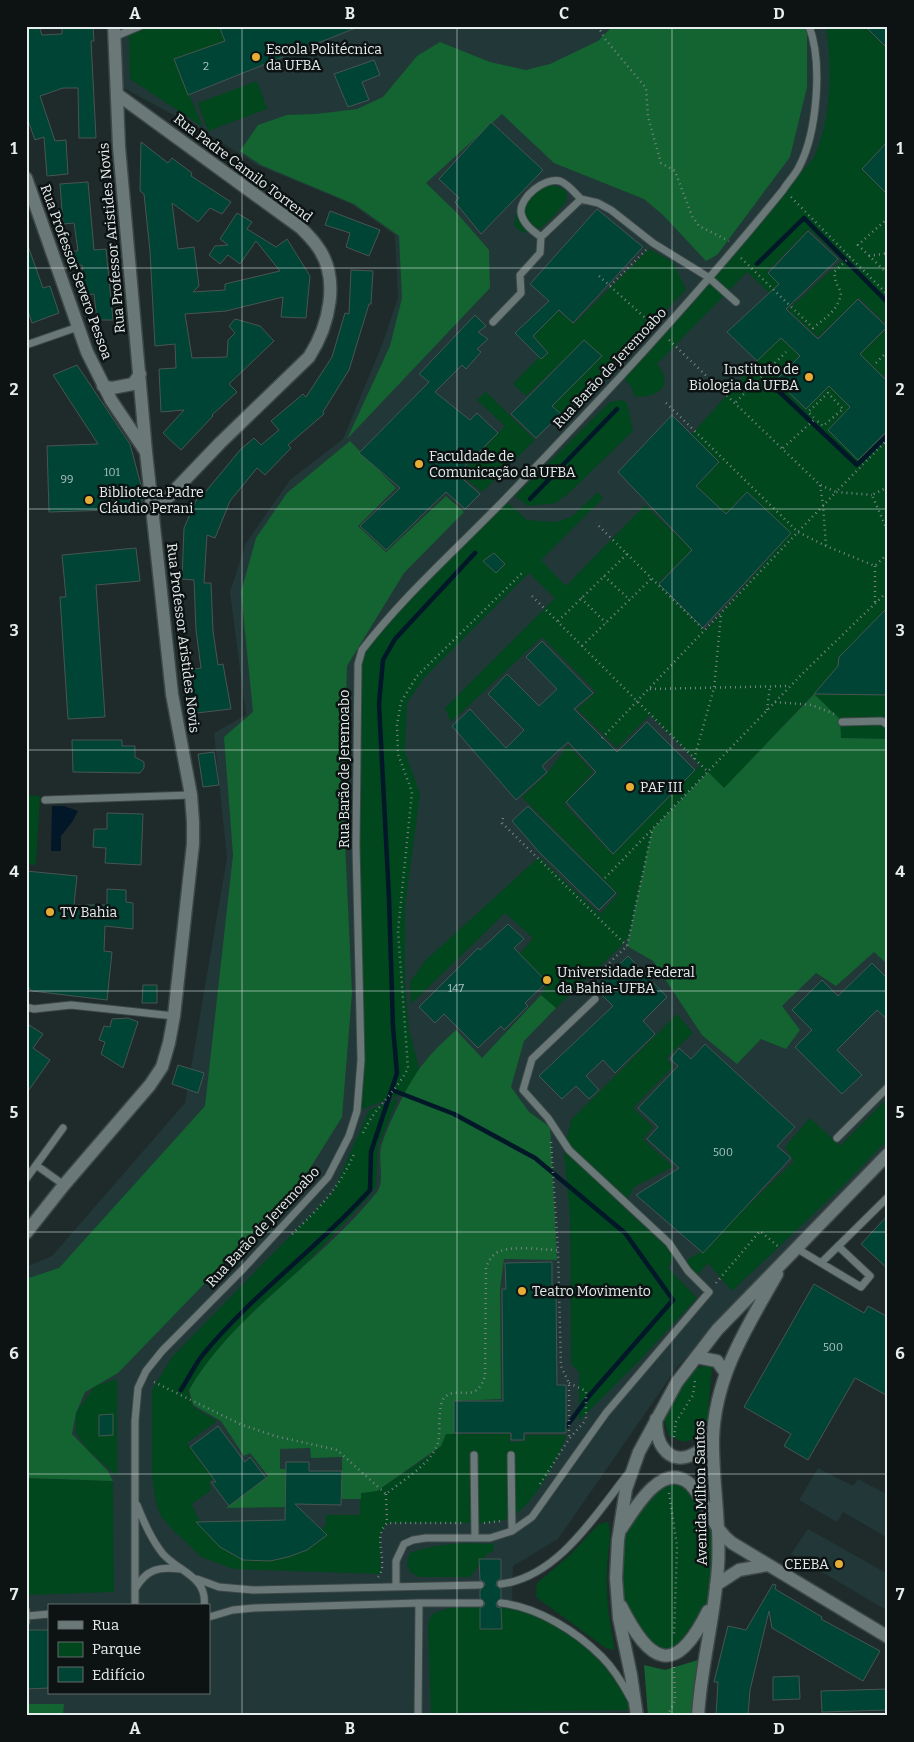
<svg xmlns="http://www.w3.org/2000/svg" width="914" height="1742" viewBox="0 0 914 1742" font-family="Bitter,serif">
  <rect width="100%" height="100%" fill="#1f2b2b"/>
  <path fill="#223737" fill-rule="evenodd" d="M118,26H888V1143L678,1366L558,1539L513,1566L512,1605L538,1616L634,1712L453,1716H26V1267L52,1256L185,1103L227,858L214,733L246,715L230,592L246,543L290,480L343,439L382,345L398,298L395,235L351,204L257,165L207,133L118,85ZM49,1606H209V1693H49Z
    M818,1468L853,1486L858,1479L888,1495V1538L843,1512L837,1522L799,1500Z
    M808,1529L888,1574V1611L791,1554Z"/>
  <path fill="#00471e" d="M129,26H219L225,41L174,59L203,127L130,79Z
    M826,26H864L888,50V141L862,169L888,195V326L859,298L818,337L788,310L842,260L809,229L767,272L796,301L787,309L747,272L657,364C659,367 662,370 663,374C670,392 648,399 634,396L632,388L621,375L814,158C832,115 832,72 826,26Z
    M257,81L267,109L208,131L198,103Z
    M543,185L557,186L567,191L566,202C553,216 531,247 514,225L517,210Z
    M649,249L673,262L686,290L561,414L552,406L602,356L584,340L526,396L513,384L546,350L534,336L558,311L574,324Z
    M793,326L812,344L776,380L805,409L841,375L834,391L846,403L863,393L828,430L858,460L888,432V612L880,615L839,657L838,666L814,694L888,695V739L841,738L840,719L813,694L724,789L702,767L707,773L652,830L628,937L620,947L556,1008L541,995L549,982L519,955L533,938L505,913L411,1004L410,982L425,961L539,857L600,914L618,894L522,797L547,774L568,745L593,772L564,804L613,855L700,765L650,715L617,748L577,709L596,692L542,637L451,722L445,708L555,598L529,573L425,677L407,703L405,752L420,794L405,907V982L409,1029L419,1068L406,1093L357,1111L360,1087L356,846L358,664L373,636L507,502L527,520L556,522L571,517L598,492L603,498L541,560L566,586L645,505L692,550L658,583L705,631L791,533L747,492L726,514L696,486L719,462L691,435L757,361Z
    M888,328V371L876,382L871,378L878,371L865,359L851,363Z
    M486,392L535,440L482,492L460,474L505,426L477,400Z
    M622,400L627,403L633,431L570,492L556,503L528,506L515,496L610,402Z
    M26,795L40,796L36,865L26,864Z
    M677,1014L693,1033L666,1058L673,1067L633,1108L653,1127L643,1139L673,1167L634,1187L623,1207L675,1254L668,1268L697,1298L642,1358L579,1421V1372L571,1364L570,1216L564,1152L571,1120Z
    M398,1098L378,1146L376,1186L367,1199L196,1379L188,1391L193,1407L217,1421L187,1443L213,1479L209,1482L211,1490L192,1504L197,1517L219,1537L308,1540L326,1525V1515H360V1493L377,1491L426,1458L441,1446L446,1434H510V1442L525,1441L526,1435H566C559,1459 535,1502 513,1516C504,1521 495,1522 486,1523H387L380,1534L381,1574L233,1569L201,1557L170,1527L160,1515L155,1498L152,1473V1390L172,1357L333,1192L369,1110Z
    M888,1098V1139L842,1187L732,1291L708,1263L693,1280L685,1270L688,1259L699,1253L794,1161L785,1147L810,1118L840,1146Z
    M707,1366L712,1367L706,1436L684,1442L669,1436L664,1419L692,1368Z
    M117,1379V1476L88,1450L76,1433V1413L95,1386Z
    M26,1478L113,1481L114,1592L26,1595Z
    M660,1481H686L718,1532V1594L682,1650L653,1652L616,1597L618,1540Z
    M608,1522C613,1536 607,1554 607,1569C606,1599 609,1621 615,1650L606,1648L536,1597L537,1583L569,1556L599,1524Z
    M494,1544L493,1551L487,1554L470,1577H419L410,1572L407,1563L410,1553C436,1543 466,1542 494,1544Z
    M512,1605L566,1631L606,1661L634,1706L626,1710L431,1713L428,1624L431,1615C454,1602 486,1605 512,1605Z"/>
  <path fill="#136431" d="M613,26H803L807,32V87L790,157L717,255L706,261L663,215L644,199L554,163L502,114L426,183L456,212L489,250L490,288L347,439L390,346L402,298L399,236L354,204L261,165L240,151L258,125L287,115L316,114L357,109L383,97L417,56L440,42L490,62L526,70L550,64L598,41Z
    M350,441L396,488L358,526L386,552L446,496L464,512L404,573L347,666L343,799L352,993L342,1117L299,1186L118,1373L85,1392L76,1413L72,1434L108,1471L113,1481L26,1478V1279L59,1268L205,1106L233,855L224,737L253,712L241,592L256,538L287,493Z
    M814,694L840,719L841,738L888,739V955L885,962L874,952L836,986L816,973L782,1006L800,1030L786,1049L761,1039L737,1064L702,1035L653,961L627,946L652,830L708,772L724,788Z
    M541,995L556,1008L524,1041L511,1087L529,1112L550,1127L557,1260L504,1259L500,1289L501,1399L455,1401L454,1434H446L441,1446L377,1491L361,1493V1499H342V1457L311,1458L310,1448L280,1449V1469H286L287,1507L226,1508L268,1476L250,1453L244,1456L221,1421L193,1405L189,1390C236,1310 321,1263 377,1192C385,1182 378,1160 381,1147C387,1126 410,1079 424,1063C433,1051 445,1040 456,1030L482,1058Z
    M698,1660L692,1716H648L644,1665L665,1670Z
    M26,1704H64L63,1716H26Z"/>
  <path fill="#021728" d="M52,806H64L78,811L72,822L61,836V851H51Z"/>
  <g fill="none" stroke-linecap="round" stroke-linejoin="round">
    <path stroke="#021728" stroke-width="4.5" d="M757,264L804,218L888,303
      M769,382L857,465L888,435
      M530,499L617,409
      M392,1090L454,1114L535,1158L625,1233L673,1300L589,1396L567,1426
      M181,1390C188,1379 194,1367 201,1357C251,1295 317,1249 370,1190L371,1152L397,1073L393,1027L389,898L379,704L383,660L395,639L475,553"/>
  </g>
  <path fill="#004436" stroke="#485551" d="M26,26H39L42,35L62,34V26H93L94,41H91L96,138H79L78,88H63L40,96L55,141L66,140L68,174L47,176L44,137L35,140L26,115Z
    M219,26H358V27L188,95L174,59L225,41Z
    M865,26H888V49Z
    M374,60L380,75L362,82L369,100L348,107L334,74Z
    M491,122L543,170L481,234L455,202L459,198L439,179Z
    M888,141V195L862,169Z
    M141,142L168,163L172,158L192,173L191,176L231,202L222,214L210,208L198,222L172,203L178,249L194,247L199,286L193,292L225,290V284L280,271L256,241L240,264L228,255L220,264L209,255L215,246L228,245L220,239L237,213L252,222L247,229L276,247L287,239L310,276L306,318L281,317L283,297L226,311L185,314L192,358L227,357L228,340L235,333L229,326L235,319L260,326L274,341L229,384L237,392L212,415L213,416L181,450L163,433L184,410L161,412L159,369L176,368L175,344L155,346L150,251L144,194L140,191Z
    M88,182L94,250L106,249L113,320H97L94,294L85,295L82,265L68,266L67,251H78L74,223L63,224L60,184Z
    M597,209L643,247L573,323L559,310L533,336L548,353L541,359L515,333L549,301L530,284Z
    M330,211L380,230L369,256L346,247L350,233L325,225Z
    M808,231L838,259L786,309L818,339L858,299L887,327L860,354L888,382V430L858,460L828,430L850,407L829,386L806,409L776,380L800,356L781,338L757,361L727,332L779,284L768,273Z
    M26,246H28L43,288L50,286L59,313L32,323L26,305Z
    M351,270L373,271L371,304H369L349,370L323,412L324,414L288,445L291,448L265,475L257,468L230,501L215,538L207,535L204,583H211L213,631L218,665L223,664L231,709L188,714L180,671L201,668L196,630L194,580L182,579L184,528L199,494L202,496L241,449L254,438L261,445L279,430L271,421L303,394L306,397L332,357L345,313L349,314Z
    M475,315L486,326L478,332L488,339L477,349L481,352L466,369L462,365L435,392L470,420L477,413L498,433L457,474L480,494L465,509L446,492L386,550L360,526L400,488L359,453L429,382L419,374Z
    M584,340L602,356L552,406L561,414L536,438L511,414Z
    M77,365L130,444L142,489V509L49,512L47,446L98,444L53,375Z
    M672,415L719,462L696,486L726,514L747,492L791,533L703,628L659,584L692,550L618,472Z
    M136,548L140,581L96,585L105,717L68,719L60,597H66L62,555Z
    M494,553L505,564L496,573L483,561Z
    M888,607V695L814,694L838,666L839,657Z
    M542,641L593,693L574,709L617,752L647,722L695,770L613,854L566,802L596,772L568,742L542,766L547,772L516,800L452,726L470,709L506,748L524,730L488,694L507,674L539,706L557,689L526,657Z
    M72,740H122V746H135V757L144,762V768L140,773L73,772Z
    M214,752L219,785L203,787L198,754Z
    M528,806L616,893L599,910L539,852L512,821Z
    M107,813L143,814L141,865L105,863L106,848L93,847L94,829H107Z
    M26,871L77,876L74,905H107V889L126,890V902L133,903V929L105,926L104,951L112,952L107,1000L32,991L26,985Z
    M508,924L524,939L514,948L547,982L525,1003L528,1006L504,1030L501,1026L478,1048L444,1014L435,1023L419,1007L478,948L480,950Z
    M628,956L667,997L643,1021L655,1034L615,1073L603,1060L586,1076L599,1090L589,1099L576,1086L562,1099L539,1076L613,1006L595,988Z
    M872,963L888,979V1020L877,1010L837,1050L862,1075L842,1094L795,1047L812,1030L792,1010L822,980L838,996Z
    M143,985H157V1003H142Z
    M128,1018L138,1022L123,1068L101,1054L105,1042L99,1040L104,1026L110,1027L112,1019Z
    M26,1023L43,1034L33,1048L50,1060L26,1094Z
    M705,1044L795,1127L777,1146L791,1158L703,1253L636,1195L679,1168L647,1139L658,1127L638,1108L678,1066L670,1059L679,1048L691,1059Z
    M178,1065L204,1073L198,1093L172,1084Z
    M888,1215V1269L861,1244Z
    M552,1262V1289H556L557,1385H566V1433H524V1440H511V1433H454V1401H503L502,1289H506L505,1263Z
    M814,1284L864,1313L868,1306L888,1317V1396L855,1378L808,1460L784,1446L791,1434L744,1407Z
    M113,1414V1435L99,1436V1415Z
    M218,1426L245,1462L250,1457L266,1478L229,1506L211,1482H216L190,1447Z
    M286,1462H309V1471H342L341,1505L295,1504L327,1535L307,1550L288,1557L270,1561L243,1560L220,1547L196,1522L285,1520Z
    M479,1559H501V1579L497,1581L496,1585L501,1589V1598L496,1603L497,1607L501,1608L502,1629H480V1608L484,1606L485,1603L480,1598V1590L485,1585L484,1582L480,1580Z
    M773,1584L776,1585L775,1589L822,1617L821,1619L880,1651L863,1681L772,1628L769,1611L750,1690L748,1716H716L718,1682H714L728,1626L746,1630Z
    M26,1630H49V1688L26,1689Z
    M799,1676L800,1699L773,1700V1677Z
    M888,1689V1710L822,1712L821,1691Z"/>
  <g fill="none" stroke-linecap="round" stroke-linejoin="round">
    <defs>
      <path id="lane" d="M114,37L140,26
        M541,237C533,231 523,224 521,213C519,197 545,177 560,181C568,184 575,193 581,199
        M493,322L521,293L520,275L540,253L541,237L581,199L598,203L611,210L653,243L708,277L736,302
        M26,345L78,327
        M842,722L882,721L888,725
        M45,800L191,795
        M26,1007L34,1009L71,1005L174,1016
        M837,1138L888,1087
        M36,1165L64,1185
        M26,1179L63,1128
        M796,1248L861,1287L870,1276L838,1246
        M821,1263L888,1197
        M474,1455L475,1538
        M511,1455L512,1531
        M137,1505C144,1522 151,1539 163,1554C179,1572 208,1577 204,1606
        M197,1579L219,1587L253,1590L480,1585
        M501,1584C557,1577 594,1517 627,1475
        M396,1587V1561L404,1544L413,1540L426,1538H490L512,1531L532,1517L606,1413L709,1292L688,1271L669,1243L569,1150L548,1118L523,1090L532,1059L595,999
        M135,1589C146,1570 158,1566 180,1569
        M501,1603C538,1607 577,1632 602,1657C614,1669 623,1684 631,1699
        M135,1606V1421L138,1388L146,1371L162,1351L244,1268L328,1177L349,1136L357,1111L361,1060L356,846L358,664L362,650C405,594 459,547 508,496C603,397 697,296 783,190C788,182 795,175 799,167C817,133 823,63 809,26
        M26,1610V1622
        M28,1616L49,1614
        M209,1617L233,1610L254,1608L419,1603H480
        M418,1716L419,1603"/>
      <path id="street" d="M117,94L301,228C307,234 313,240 317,246C341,278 329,326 309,357L220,443L153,513
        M26,178L87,352L111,400L146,452
        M103,386L112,388L133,384L140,374
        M26,1233L64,1185L150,1085L162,1067L169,1043L174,1016L193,844V822L191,795L172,694L146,452L119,147L114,26"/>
      <path id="secondary" d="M696,1357L717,1361L725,1372
        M656,1419C656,1429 657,1441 664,1449C678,1468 703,1452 713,1437
        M621,1529C633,1512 659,1464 686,1481C695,1486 700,1498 705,1506C715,1522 717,1531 732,1543L888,1637
        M716,1585L739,1570L767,1565
        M621,1606C650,1664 675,1678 708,1611
        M637,1716L631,1675L619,1618L616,1578L618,1540L626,1489L639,1452L677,1382L717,1330L888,1154
        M698,1716C701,1665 715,1616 718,1566C721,1523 712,1480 713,1438C715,1376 747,1327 777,1274"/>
    </defs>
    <use href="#lane" stroke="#3d4748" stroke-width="9"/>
    <use href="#street" stroke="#3d4748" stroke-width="15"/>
    <use href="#secondary" stroke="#3d4748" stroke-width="15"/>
    <path stroke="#7a8484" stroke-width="2.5" stroke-dasharray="1 4" stroke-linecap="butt" d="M598,26L605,39L646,88L648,117L661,163L675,171L692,216L699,226L729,241
      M791,197L850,257
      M888,218L858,245L888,274
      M869,256L888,253
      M741,258L813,328C825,318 840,309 841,292L836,283L834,272L850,257L888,295
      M599,276L654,326
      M610,286L646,250
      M669,340L820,485L836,492L888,439
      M876,363L888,351
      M736,402L786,352
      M666,403L798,532L826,546L875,566L888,553
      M783,448L815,419L808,412L828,393L843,409L823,426L815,419
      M820,485L823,505L826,546
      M888,487L872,495L888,532
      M627,554L705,631
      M875,566V603
      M604,576L630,600
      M532,596L708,772
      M581,598L606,623
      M558,621L627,554L596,523
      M582,646L652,578
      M650,689L789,686
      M775,702L812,705L834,714
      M767,710L770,686
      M602,738L836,492L872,495
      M694,759L714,688L721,615
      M503,818L502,823L627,946
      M605,878L805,671L888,591
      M587,991L584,987L627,946L652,831
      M363,1133C375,1106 396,1093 408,1068L398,931L412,792L398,754L397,725L401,702L417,676L524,571
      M551,1142L558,1250L561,1366L569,1383V1439
      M292,1234C320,1207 338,1190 354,1154
      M716,1283L760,1231L780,1248
      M154,1382L240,1424L275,1436L337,1450L386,1494C403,1480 428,1466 437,1446C442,1435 436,1405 445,1397C458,1385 476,1405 485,1376L486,1267C489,1261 492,1255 498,1252C511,1245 543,1250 558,1250
      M569,1383L586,1391V1420
      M674,1437L676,1422L693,1395L695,1381
      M540,1484L569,1439L585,1421
      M669,1493L677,1546L674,1636
      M386,1494L387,1523
      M484,1523L501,1521
      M378,1577C390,1563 371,1538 387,1523H464
      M667,1716L675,1701L674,1667"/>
    <use href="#lane" stroke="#6a7878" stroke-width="7"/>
    <use href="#street" stroke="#6a7878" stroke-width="12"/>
    <use href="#secondary" stroke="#6a7878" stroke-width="12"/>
  </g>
  <path fill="none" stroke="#e5eded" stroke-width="1" stroke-opacity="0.55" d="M242,26V1716M457,26V1716M672,26V1716M26,268H888M26,509H888M26,750H888M26,991H888M26,1232H888M26,1474H888"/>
  <g fill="#e6ad36" stroke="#0d1212" stroke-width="2">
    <circle cx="256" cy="57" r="5"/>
    <circle cx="809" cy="377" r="5"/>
    <circle cx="419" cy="464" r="5"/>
    <circle cx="89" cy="500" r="5"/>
    <circle cx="630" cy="787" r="5"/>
    <circle cx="50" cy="912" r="5"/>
    <circle cx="547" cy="980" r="5"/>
    <circle cx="522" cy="1291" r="5"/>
    <circle cx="839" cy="1564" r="5"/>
  </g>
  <g text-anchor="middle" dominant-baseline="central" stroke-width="5" stroke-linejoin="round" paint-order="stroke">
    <g font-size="11" fill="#acc3bf">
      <text x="206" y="66">2</text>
      <text x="112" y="472">101</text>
      <text x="67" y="479">99</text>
      <text x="456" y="988">147</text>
      <text x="723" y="1152">500</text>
      <text x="833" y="1347">500</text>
    </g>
    <g font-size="14" fill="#e5eded" stroke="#0d1212" text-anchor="start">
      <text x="266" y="49">Escola Politécnica<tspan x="266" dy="16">da UFBA</tspan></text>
      <text x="799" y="369" text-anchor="end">Instituto de<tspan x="799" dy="16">Biologia da UFBA</tspan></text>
      <text x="429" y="456">Faculdade de<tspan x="429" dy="16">Comunicação da UFBA</tspan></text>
      <text x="99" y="492">Biblioteca Padre<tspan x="99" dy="16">Cláudio Perani</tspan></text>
      <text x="640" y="787">PAF III</text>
      <text x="60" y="912">TV Bahia</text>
      <text x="557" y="972">Universidade Federal<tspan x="557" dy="16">da Bahia-UFBA</tspan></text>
      <text x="532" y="1291">Teatro Movimento</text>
      <text x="829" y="1564" text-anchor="end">CEEBA</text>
    </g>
    <g font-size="14" fill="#e5eded" stroke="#0d1212">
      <text transform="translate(243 168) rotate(37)">Rua Padre Camilo Torrend</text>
      <text transform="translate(112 238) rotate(-95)">Rua Professor Aristides Novis</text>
      <text transform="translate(76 272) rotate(70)">Rua Professor Severo Pessoa</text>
      <text transform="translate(610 368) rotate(-47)">Rua Barão de Jeremoabo</text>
      <text transform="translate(183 638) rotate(83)">Rua Professor Aristides Novis</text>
      <text transform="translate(344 769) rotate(-90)">Rua Barão de Jeremoabo</text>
      <text transform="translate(263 1227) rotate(-47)">Rua Barão de Jeremoabo</text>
      <text transform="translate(701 1493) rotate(-91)">Avenida Milton Santos</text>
    </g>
  </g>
  <rect width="914" height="1742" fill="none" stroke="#0d1212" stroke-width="55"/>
  <rect x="48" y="1604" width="162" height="90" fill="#0d1212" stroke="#636a6a"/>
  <rect x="58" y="1621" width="25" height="8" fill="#6a7878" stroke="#636a6a"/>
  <text x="92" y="1630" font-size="15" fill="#e5eded">Rua</text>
  <rect x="58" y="1642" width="25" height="15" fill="#00471e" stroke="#636a6a"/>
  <text x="92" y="1654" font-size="15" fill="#e5eded">Parque</text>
  <rect x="58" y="1667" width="25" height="15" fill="#004436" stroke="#636a6a"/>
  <text x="92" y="1680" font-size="15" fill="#e5eded">Edifício</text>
  <rect x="28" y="28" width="858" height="1686" fill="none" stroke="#e5eded" stroke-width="2"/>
  <g font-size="16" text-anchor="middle" font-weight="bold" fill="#e5eded">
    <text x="135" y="19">A</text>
    <text x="350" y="19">B</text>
    <text x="564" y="19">C</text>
    <text x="779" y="19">D</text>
    <text x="14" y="154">1</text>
    <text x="900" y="154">1</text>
    <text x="14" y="395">2</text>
    <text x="900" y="395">2</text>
    <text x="14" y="636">3</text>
    <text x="900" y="636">3</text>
    <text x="14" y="877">4</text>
    <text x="900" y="877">4</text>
    <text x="14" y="1118">5</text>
    <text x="900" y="1118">5</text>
    <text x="14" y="1359">6</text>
    <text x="900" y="1359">6</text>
    <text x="14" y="1600">7</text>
    <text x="900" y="1600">7</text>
    <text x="135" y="1734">A</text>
    <text x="350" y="1734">B</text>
    <text x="564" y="1734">C</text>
    <text x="779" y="1734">D</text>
  </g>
</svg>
